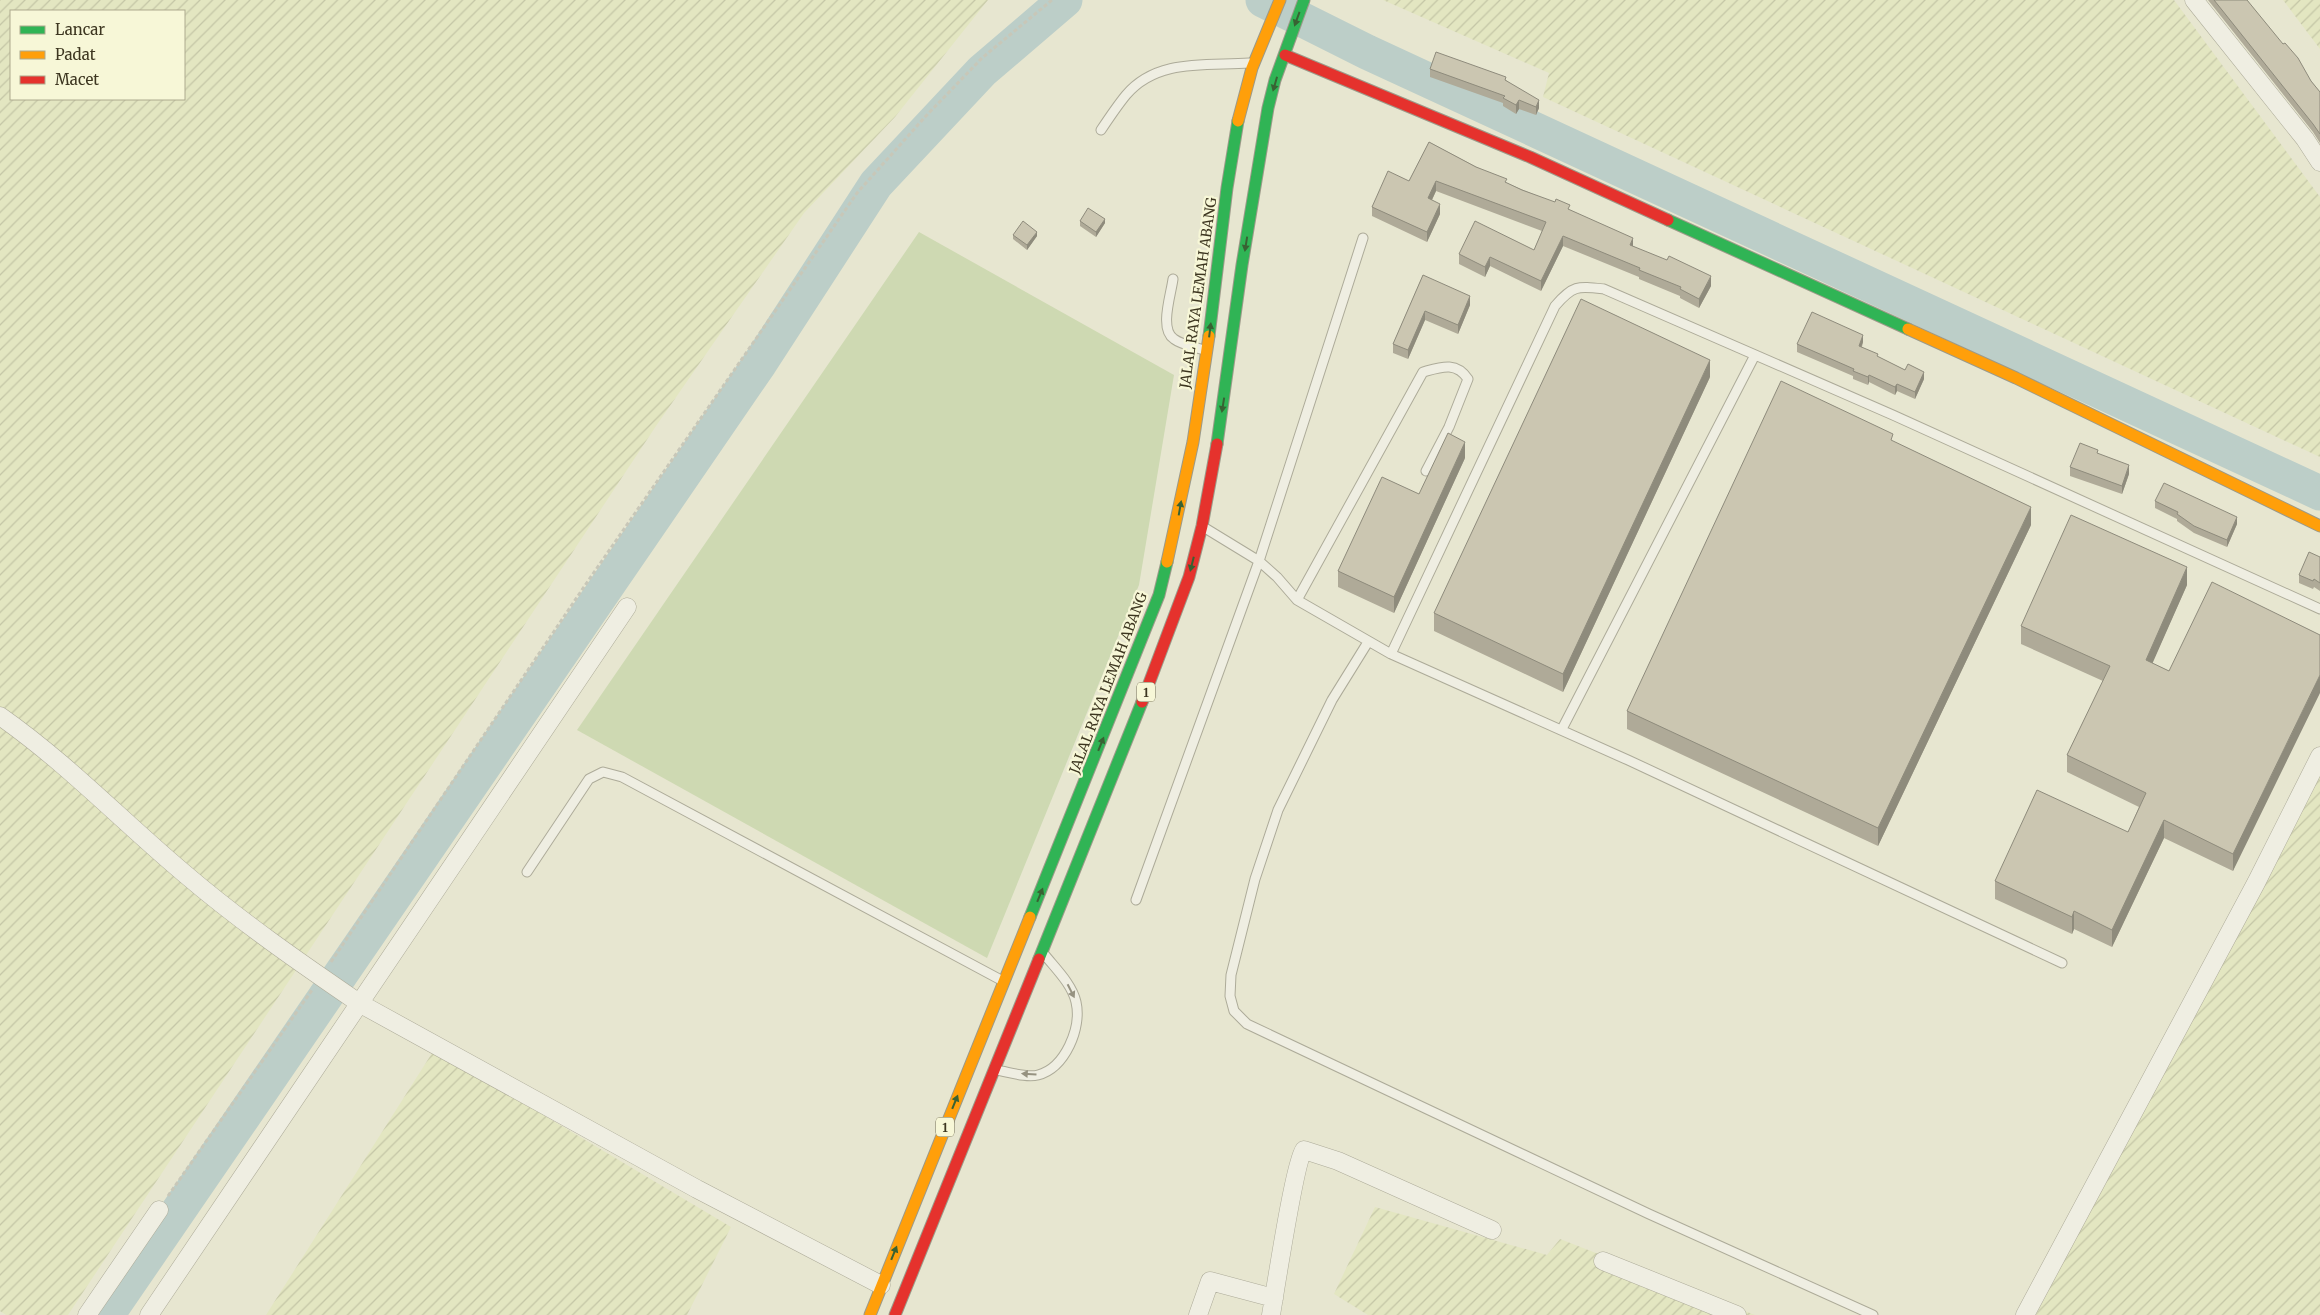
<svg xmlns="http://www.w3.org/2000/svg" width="2320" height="1315" viewBox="0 0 2320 1315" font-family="Merriweather,serif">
  <defs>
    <pattern id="farmland-furrows" width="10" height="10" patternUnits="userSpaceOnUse" patternTransform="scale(1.25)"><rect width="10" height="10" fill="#e3e6c1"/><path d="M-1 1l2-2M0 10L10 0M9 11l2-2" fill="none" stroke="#c4c6a6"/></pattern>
  </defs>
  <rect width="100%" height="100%" fill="#e7e6d0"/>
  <path fill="url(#farmland-furrows)" fill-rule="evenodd" d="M0,0H988L895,117L804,213L656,426L68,1315H6L0,1311ZM11,11H184V99H11Z
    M1383,0H2174L2320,197V457L1543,97L1549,73Z
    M2283,0H2320V49Z
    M2320,760V1315H2036Z
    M434,1050L731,1227L687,1315H266Z
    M1375,1207L1547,1255L1560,1239L1755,1315H1368L1334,1294Z"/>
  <path fill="#ced9b2" d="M919,232L1174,375L1139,585L987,958L577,730Z"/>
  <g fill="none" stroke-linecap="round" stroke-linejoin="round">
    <path stroke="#bccec8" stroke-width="35" d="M1263,0L1367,52L2320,493
      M107,1315L760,363L876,184L982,71L1065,0"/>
    <defs>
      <path id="lane" d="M1101,130C1109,118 1117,106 1126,95C1157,58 1207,66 1249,63
        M1173,279C1171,295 1159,329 1174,339C1182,345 1195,347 1204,350
        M1205,528L1259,561L1277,577L1297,600L1391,654L1628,760L2062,963
        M1297,600L1423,372C1441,367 1456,361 1468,379L1449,427L1426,471
        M1368,642L1332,700L1278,810L1255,879L1231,975L1230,996L1234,1011L1247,1024L1649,1214L1873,1315
        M1391,654L1555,306C1573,285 1578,286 1604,289L1893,415L2320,609
        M1562,729L1755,355
        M527,872L589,779L603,772L622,777L1001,980
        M1136,900L1259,561L1363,238
        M996,1070C1009,1072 1026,1078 1038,1075C1065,1068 1082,1028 1076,1002C1072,984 1055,968 1044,954"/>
      <path id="street" d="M2194,0L2305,139L2320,162
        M0,716C67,763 123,822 185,874C240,921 299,962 359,1003L697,1189L881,1285
        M1603,1261L1737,1315
        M87,1315L159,1210
        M149,1315L627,607
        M1198,1315L1210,1281L1274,1298
        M1271,1315C1275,1292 1295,1160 1304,1150L1338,1161L1492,1230
        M2025,1315L2256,883L2320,756"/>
      <path id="fast" d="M1668,220L1908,329
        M1209,336L1227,188L1238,121
        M1217,444L1242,265L1268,108L1275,80L1304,0
        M1030,917L1159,595L1167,562
        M1039,959L1142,702"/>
      <path id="slow" d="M1238,121L1252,68L1280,0
        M1908,329L2016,378L2320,526
        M1167,562L1193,442L1209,336
        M870,1315L1030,917"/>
      <path id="jam" d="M1285,55L1530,157L1668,220
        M1142,702L1189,577L1202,526L1217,444
        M895,1315L1039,959"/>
    </defs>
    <use href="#lane" stroke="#adab99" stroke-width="11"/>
    <use href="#street" stroke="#adab99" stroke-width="19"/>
    <use href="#fast" stroke="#9c9a89" stroke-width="13"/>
    <use href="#slow" stroke="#9c9a89" stroke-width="13"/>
    <use href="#jam" stroke="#9c9a89" stroke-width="13"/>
    <path stroke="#c8c7b8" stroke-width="3" stroke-dasharray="4 2.5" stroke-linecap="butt" d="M331,962L588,581L857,193L925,117L982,58L1052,0
      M168,1196L312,990"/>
    <use href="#lane" stroke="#efeee2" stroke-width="9"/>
    <use href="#street" stroke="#efeee2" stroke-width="18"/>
    <use href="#fast" stroke="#30b455" stroke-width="11"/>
    <use href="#slow" stroke="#ff9f0a" stroke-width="11"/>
    <use href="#jam" stroke="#e5322d" stroke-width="11"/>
  </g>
  <path fill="#afaa98" d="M2208,0H2247L2311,81L2320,92V143L2313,132Z
    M1430,69L1506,80L1539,108L1536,115L1519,109L1516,114L1503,106V103L1430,77Z
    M1429,142L1507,183L1570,210L1633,246L1711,286L1699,308L1680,298V296L1639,279V277L1563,246L1541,291L1490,266L1485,277L1459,264V254L1534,250L1542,231L1436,191L1432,200L1440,214L1427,242L1372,216V207L1409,181Z
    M1080,221L1105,223L1096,237L1080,226Z
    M1013,235L1037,236L1027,250L1013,239Z
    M1423,275L1470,305L1458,334L1425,320L1408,359L1393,353V344Z
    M1863,342L1862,347L1878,357L1905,370L1924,379L1915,399L1897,391L1895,395L1869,382L1868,385L1853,379V376L1797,352V344Z
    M1710,377L1563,692L1434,631V613Z
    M2098,454L2129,474L2122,494L2070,476V467Z
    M1465,458L1394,613L1338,587V571L1419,494Z
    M2155,501L2237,524L2227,547L2194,533L2177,521V519L2155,508Z
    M2031,525L1878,846L1627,729V711Z
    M2320,557V591L2314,587L2313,589L2299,583V575Z
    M2187,585L2152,663L2169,671L2320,635L2233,871L2164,838L2112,947L2074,929L2072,934L1995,899V881L2128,832L2139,807L2067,772V755L2103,681L2021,644V626Z"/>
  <path fill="#8e8b7c" d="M1519,100V109L1516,114V105Z
    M1539,100V108L1536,115V107Z
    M1436,181V191L1428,208V198Z
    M1440,204V214L1427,242V232Z
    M1105,219V223L1096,237V232Z
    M1037,232V236L1027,250V245Z
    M1563,236V246L1541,291V281Z
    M1633,238V248L1630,245Z
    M1490,257V266L1485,277V267Z
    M1711,276V286L1699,308V299Z
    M1470,296V305L1458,334V325Z
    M1425,311V320L1408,359V350Z
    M1863,335V342L1859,353V346Z
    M1710,360V377L1563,692V674Z
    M1924,372V379L1915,399V392Z
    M1869,375V382L1868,385V377Z
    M1897,384V391L1895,395V387Z
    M1465,442V458L1394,613V597Z
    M2129,465V474L2122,494V486Z
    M2031,507V525L1878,846V828Z
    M2237,517V524L2227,547V540Z
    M2187,567V585L2146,678V660Z
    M2320,675V693L2233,871V854Z
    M2164,820V838L2112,947V930Z
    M2074,911V929L2072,934V917Z"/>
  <path fill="#cbc6b1" stroke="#8e8b7c" d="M2214,0H2247L2283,44L2285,43L2298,58L2311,81L2320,92V134L2313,124Z
    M1436,52L1506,77L1505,80L1539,100L1536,107L1519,100L1516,105L1503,98L1505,96L1430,69Z
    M1429,142L1476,167L1507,179L1505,182L1522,190L1555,202L1556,199L1570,205L1568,209L1633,238L1630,245L1667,260L1669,256L1711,276L1699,299L1680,289L1681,287L1639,270L1640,268L1563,236L1541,281L1490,257L1485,267L1459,254L1475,221L1534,250L1546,222L1436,181L1428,198L1440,204L1427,232L1372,207L1388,171L1409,181Z
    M1088,208L1105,219L1096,232L1080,221Z
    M1023,221L1037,232L1027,245L1013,235Z
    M1423,275L1470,296L1458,325L1425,311L1408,350L1393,344Z
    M1581,299L1710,360L1563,674L1434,613Z
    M1812,312L1863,335L1859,346L1878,354L1877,356L1905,370L1908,364L1924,372L1915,392L1897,384L1895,387L1869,375L1868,377L1853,371L1854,369L1797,344Z
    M1781,381L1893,434L1891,440L2031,507L1878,828L1627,711Z
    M1448,433L1465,442L1394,597L1338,571L1382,477L1419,494Z
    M2080,443L2098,450L2097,453L2129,465L2122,486L2070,467Z
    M2164,483L2237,517L2227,540L2194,526L2177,514L2178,512L2155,501Z
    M2071,515L2187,567L2146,660L2169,671L2212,582L2320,635V675L2233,854L2164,820L2112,930L2074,911L2072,917L1995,881L2037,790L2128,832L2146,793L2067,755L2110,666L2021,626Z
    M2309,552L2320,557V583L2314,579L2313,581L2299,575Z"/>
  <defs><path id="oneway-solid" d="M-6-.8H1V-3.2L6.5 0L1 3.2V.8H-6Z" transform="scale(1.25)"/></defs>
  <g fill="#386233">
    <use href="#oneway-solid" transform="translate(1297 19) rotate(110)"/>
    <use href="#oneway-solid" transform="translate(1275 84) rotate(106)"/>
    <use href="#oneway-solid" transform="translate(1246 244) rotate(99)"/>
    <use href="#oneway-solid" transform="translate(1210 330) rotate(-83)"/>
    <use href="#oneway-solid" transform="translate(1223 405) rotate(99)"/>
    <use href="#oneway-solid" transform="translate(1180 508) rotate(-80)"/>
    <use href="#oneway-solid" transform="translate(1192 564) rotate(104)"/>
    <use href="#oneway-solid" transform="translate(1101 744) rotate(-68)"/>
    <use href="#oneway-solid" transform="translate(1040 895) rotate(-68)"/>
    <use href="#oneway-solid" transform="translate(955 1102) rotate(-68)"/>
    <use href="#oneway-solid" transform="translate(894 1253) rotate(-68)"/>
  </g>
  <g fill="#969281">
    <use href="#oneway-solid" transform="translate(1071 991) rotate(63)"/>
    <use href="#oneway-solid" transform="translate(1029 1074) rotate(-176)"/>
  </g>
  <g text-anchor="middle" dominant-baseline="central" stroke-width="4.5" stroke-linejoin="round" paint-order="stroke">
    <g fill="#f7f7d7" stroke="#757057" stroke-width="1">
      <rect x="1137" y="682.5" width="18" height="19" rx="4"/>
      <rect x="936" y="1117.5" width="18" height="19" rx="4"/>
    </g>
    <g font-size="12" font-weight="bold" fill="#3d3620">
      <text x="1146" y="692">1</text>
      <text x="945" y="1127">1</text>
    </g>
    <g font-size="14" fill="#3d3620" stroke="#f7f7d7">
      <text transform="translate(1198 293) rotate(-82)">JALAL RAYA LEMAH ABANG</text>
      <text transform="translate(1108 683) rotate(-69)">JALAL RAYA LEMAH ABANG</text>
    </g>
  </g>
  <rect x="10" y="10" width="175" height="90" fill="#f7f7d7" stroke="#adaa8e"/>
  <rect x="20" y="26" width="25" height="8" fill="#30b455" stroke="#adaa8e"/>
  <text x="55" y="35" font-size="15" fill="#3d3620">Lancar</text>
  <rect x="20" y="51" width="25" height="8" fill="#ff9f0a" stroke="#adaa8e"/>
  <text x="55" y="60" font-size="15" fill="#3d3620">Padat</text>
  <rect x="20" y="76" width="25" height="8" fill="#e5322d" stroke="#adaa8e"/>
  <text x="55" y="85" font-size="15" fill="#3d3620">Macet</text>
</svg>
